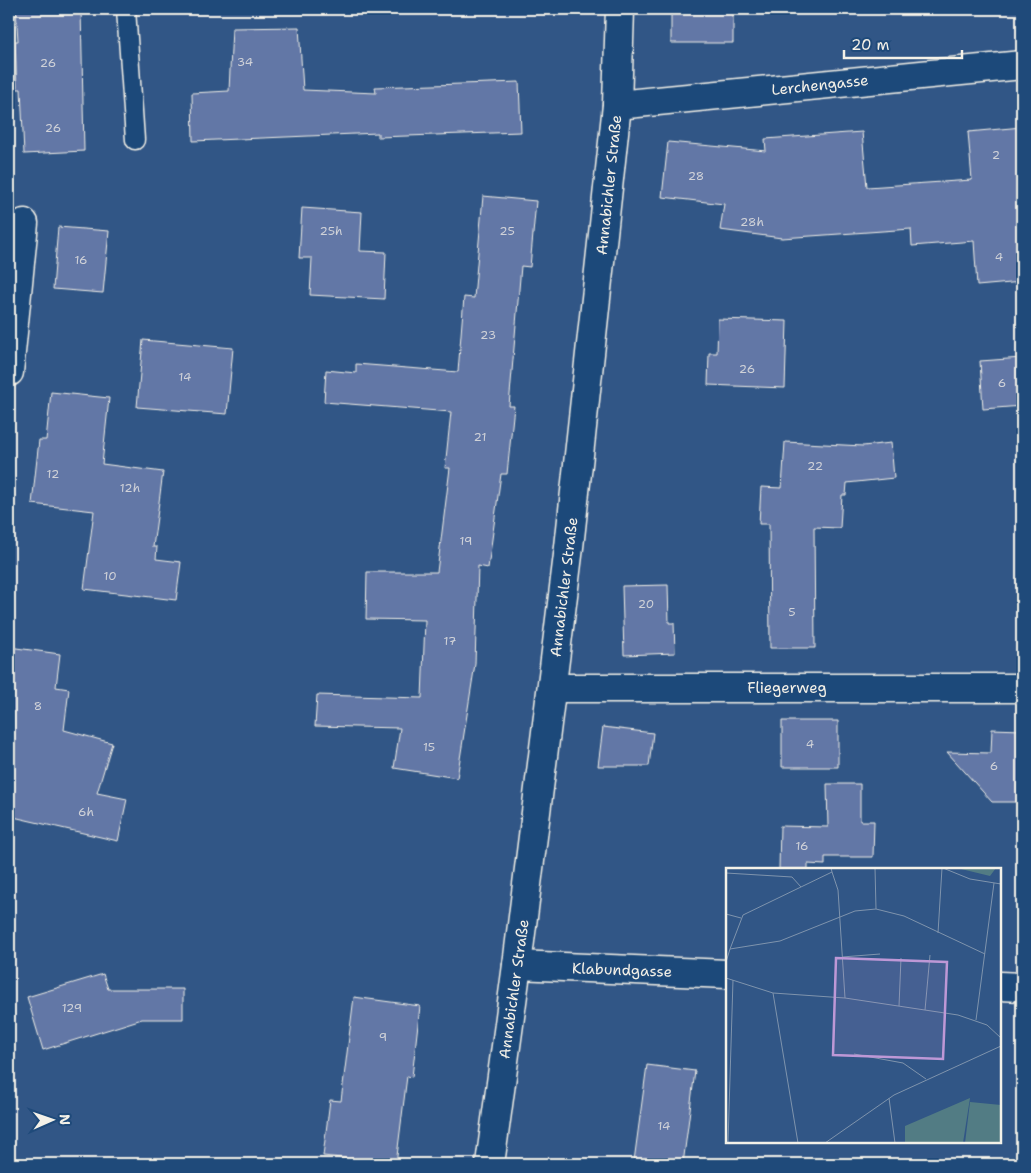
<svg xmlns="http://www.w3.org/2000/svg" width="1031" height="1173" viewBox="0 0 1031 1173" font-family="'Shantell Sans',sans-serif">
  <rect width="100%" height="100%" fill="#315686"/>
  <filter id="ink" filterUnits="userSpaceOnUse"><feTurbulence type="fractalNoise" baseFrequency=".02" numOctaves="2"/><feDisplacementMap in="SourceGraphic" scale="10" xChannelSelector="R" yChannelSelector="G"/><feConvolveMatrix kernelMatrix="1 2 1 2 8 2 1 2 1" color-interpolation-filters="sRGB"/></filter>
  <g filter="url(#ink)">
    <path fill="#6277a6" stroke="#f4f1e8" d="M16,9H81L84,151L24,154L21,89H17L15,41H18Z
      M671,9H733V43H671Z
      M299,27L303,90L376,93L375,87L519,82L521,132L378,137V133L193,141L192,93L229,91L232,28Z
      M1022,127V282L977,286L974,241L912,246L911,229L782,238L720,230L724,204L662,197L668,142L766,151L765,139L862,132L867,187L972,180L968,132Z
      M483,196L536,201L530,267L521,266L509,406H514L507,474H501L488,568L478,566L475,664L457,778L394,768L400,728L315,726L317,695L422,698L425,620L366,619L367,572H437L450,468H445L451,412L324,402L326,370L356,373V364L458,372L464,297L474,298Z
      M302,208L362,212L360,251L386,252L384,299L310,295L312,258H299Z
      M58,227L109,231L103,293L53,289Z
      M718,319L787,321L785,388L708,385L709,353H717Z
      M143,340L233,348L227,414L137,407Z
      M1022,358V406L983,409L980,361Z
      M51,392L109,398L102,464L163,472L153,547H157L156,559L181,562L176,600L84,589L94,511L32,504L39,440H46Z
      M785,442L863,446L891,443L894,478L847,483L846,495H842L840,528L814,527L815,648H770L769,524H759L761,487L782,488Z
      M668,585L669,623H674L675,653L624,655L622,586Z
      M9,647L60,654L56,687L69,689L64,730L112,743L97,793L127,799L118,841L9,816Z
      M782,721H838V767H782Z
      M603,727L653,733L649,766H598Z
      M992,729L1022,730V802H992L947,752L991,753Z
      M827,784H860V821H874L873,857H825V865L808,864V869H779L780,826L828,827Z
      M103,974L108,989H183V1019H142L43,1050L27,997Z
      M354,997L420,1006L412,1077L407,1076L396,1164L323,1156L330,1100L341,1101Z
      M647,1065L695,1071L683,1164L634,1161Z"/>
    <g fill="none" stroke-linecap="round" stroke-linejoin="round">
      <defs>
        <path id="lane" d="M126,9L135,140"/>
        <path id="street" d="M617,105L1022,65
          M9,372L24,223
          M552,688H1022
          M517,965L727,974
          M1000,986L1022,987"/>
        <path id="secondary" d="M490,1164L517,965L569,547L617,105L620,9"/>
      </defs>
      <use href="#lane" stroke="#f4f1e8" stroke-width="21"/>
      <use href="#street" stroke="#f4f1e8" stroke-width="31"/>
      <use href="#secondary" stroke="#f4f1e8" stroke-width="31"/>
      <use href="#lane" stroke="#1f4a7a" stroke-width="18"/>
      <use href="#street" stroke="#1f4a7a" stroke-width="28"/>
      <use href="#secondary" stroke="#1f4a7a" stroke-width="28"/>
    </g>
  </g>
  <g text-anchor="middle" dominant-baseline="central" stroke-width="4" stroke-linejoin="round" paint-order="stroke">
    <g font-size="12" fill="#d0d2d8">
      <text x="245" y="62">34</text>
      <text x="48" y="63">26</text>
      <text x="53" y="128">26</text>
      <text x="996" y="155">2</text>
      <text x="696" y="176">28</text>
      <text x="752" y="222">28h</text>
      <text x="331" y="231">25h</text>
      <text x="507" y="231">25</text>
      <text x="999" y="257">4</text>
      <text x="81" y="260">16</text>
      <text x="488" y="335">23</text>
      <text x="747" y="369">26</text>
      <text x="185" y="377">14</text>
      <text x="1002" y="383">6</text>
      <text x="480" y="437">21</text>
      <text x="815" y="466">22</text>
      <text x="53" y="474">12</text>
      <text x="130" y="488">12h</text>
      <text x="466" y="541">19</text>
      <text x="110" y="576">10</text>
      <text x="646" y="604">20</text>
      <text x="792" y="612">5</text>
      <text x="450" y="641">17</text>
      <text x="38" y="706">8</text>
      <text x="810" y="744">4</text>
      <text x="429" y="747">15</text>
      <text x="994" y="766">6</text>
      <text x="86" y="812">6h</text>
      <text x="802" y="846">16</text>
      <text x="72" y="1008">129</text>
      <text x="383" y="1037">9</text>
      <text x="664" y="1126">14</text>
    </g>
    <g font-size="15" fill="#f4f1e8" stroke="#1f4a7a">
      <text transform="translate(820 85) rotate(-6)">Lerchengasse</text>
      <text transform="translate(609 185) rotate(-84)">Annabichler Straße</text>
      <text transform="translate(564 587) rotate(-83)">Annabichler Straße</text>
      <text x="787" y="688">Fliegerweg</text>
      <text transform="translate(622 970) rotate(2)">Klabundgasse</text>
      <text transform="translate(514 989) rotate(-82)">Annabichler Straße</text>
    </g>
  </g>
  <g transform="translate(726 868)">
    <rect width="275" height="275" fill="#315686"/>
    <path d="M231,0H270L264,8ZM244,234L275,237V275H239Z" fill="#527c84"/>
    <path d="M244,230L237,275H179V258Z" fill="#527c84"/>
    <path fill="none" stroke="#7f94ad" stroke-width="1" d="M149,0L150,41M217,0L244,11L275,16M106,4L112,22L119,130M0,5L66,9L75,19M0,46L15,50M212,65L216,0M4,81L17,47L106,4L105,0M116,89L154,86M0,94L4,81L54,73L129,43L150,41L178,48L259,86M0,110L47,125L119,130L232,147L261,157L275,170M47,125L72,275M173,138L175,90M199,142L204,87M250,152L268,15M128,186L177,195L200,211M163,230L169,275M2,275L7,112M99,275L168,227L275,178"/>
    <path fill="#be98d6" fill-opacity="0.15" stroke="#be98d6" stroke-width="2.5" d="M110,90L221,94L217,191L107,187Z"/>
    <rect width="275" height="275" fill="none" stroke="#f4f1e8" stroke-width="2.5"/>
  </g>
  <rect width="1031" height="1173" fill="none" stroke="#1f4a7a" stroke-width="30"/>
  <rect x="15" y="15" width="1001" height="1143" fill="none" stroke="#f4f1e8" stroke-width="2" filter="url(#ink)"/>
  <g transform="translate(52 1120) rotate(88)" stroke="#1f4a7a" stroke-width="4" paint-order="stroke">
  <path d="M0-4L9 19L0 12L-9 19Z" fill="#f4f1e8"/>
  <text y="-8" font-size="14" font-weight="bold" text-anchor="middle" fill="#f4f1e8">N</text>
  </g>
  <path d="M844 50v8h118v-8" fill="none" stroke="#f4f1e8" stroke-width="2.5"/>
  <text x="851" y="50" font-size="15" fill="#f4f1e8" stroke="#1f4a7a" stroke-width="4" paint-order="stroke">20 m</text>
</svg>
